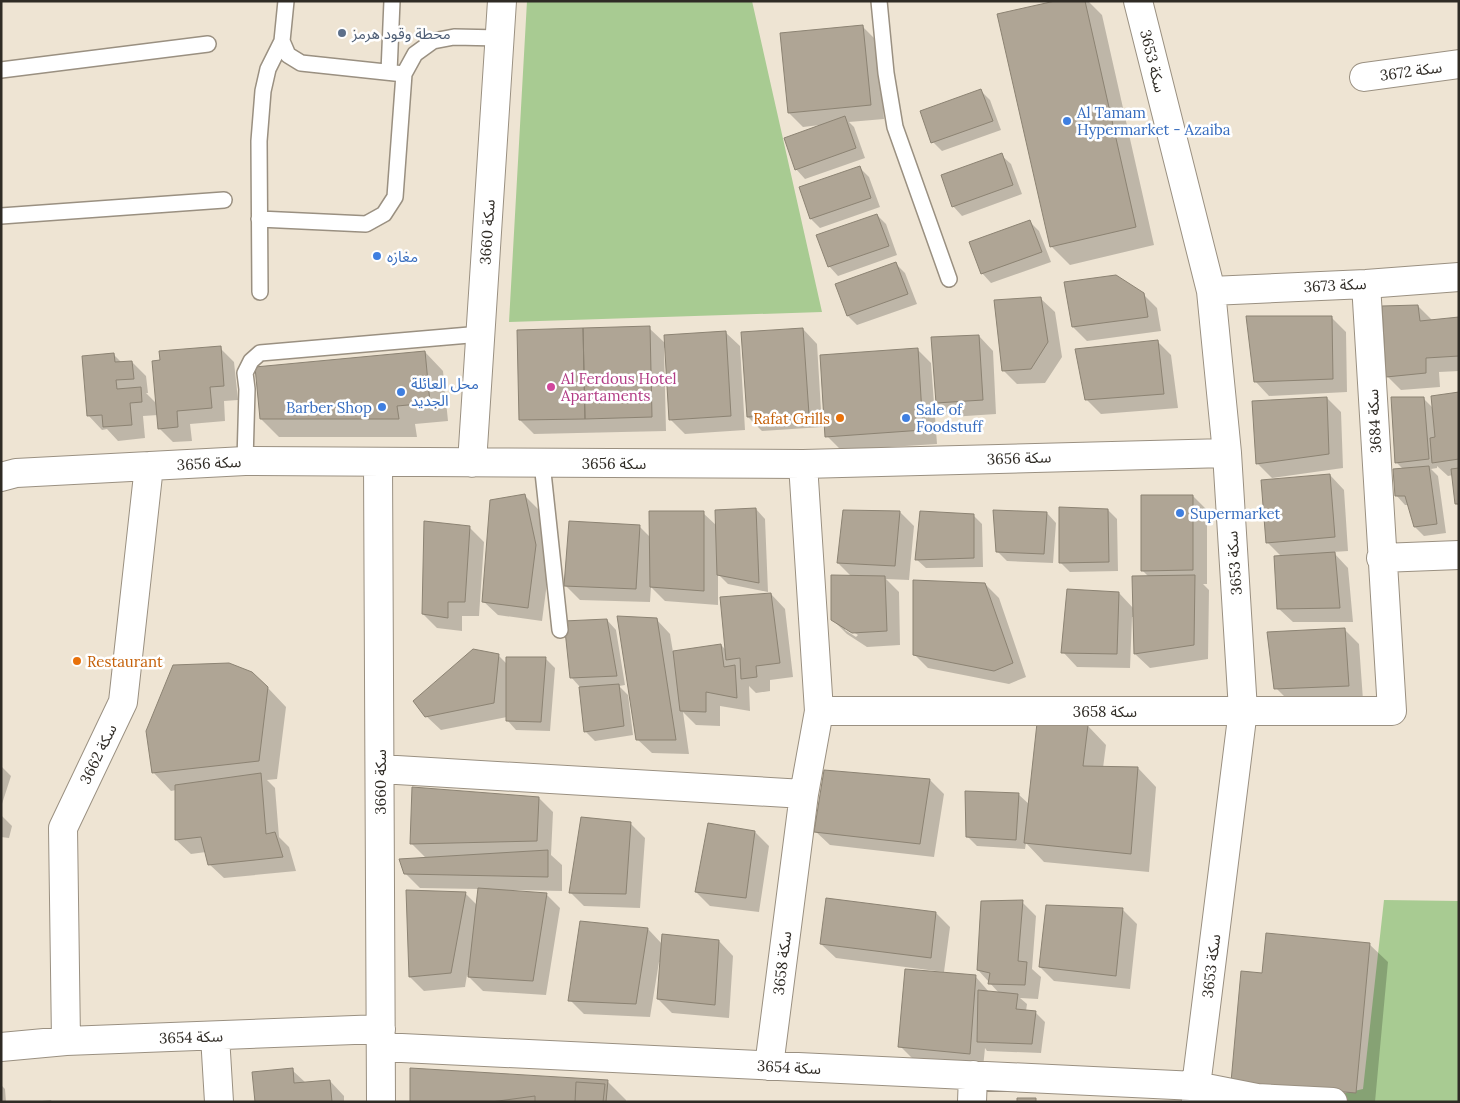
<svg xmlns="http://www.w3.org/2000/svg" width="1460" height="1103" viewBox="0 0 1460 1103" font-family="Lora,'Noto Sans Arabic',serif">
  <rect width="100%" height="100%" fill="#eee4d3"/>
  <path fill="#a8cb92" d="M527,1H752L822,312L509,322Z
    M1384,900L1459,901V1102H1306L1363,1089Z"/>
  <path fill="#0003" fill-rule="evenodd" d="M1060,1H1088L1102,15L1154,245L1070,265L1051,246Z
    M862,26L877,41L884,119L849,122L854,127L865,158L805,179L796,169L820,125L803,127L789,113Z
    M981,91L990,100L1001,130L942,151L933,142Z
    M1001,155L1011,164L1022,194L962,216L953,206Z
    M859,167L869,177L880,207L820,228L811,219L800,188Z
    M877,215L886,224L897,255L838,276L829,266Z
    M1030,222L1039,231L1051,262L991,283L982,273Z
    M896,264L905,273L917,304L857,325L848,316Z
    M1066,283L1143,294L1157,308L1161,331L1087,341L1073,327Z
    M1040,298L1055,312L1062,357L1045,383L1017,384L1003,370Z
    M1418,306L1432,320L1459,319V371L1439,372L1440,387L1401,390L1387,376Z
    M1332,318L1346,332L1347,392L1269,396L1255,381Z
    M649,328L666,344L725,332L740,346L745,430L685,434L670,419L666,347L664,348L666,431L534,434L520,420Z
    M803,329L817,344L822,427L762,431L748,417Z
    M979,336L993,351L996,414L951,417L937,403Z
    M1157,341L1171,355L1178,408L1101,414L1087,400Z
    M220,348L234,362L238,400L224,401L225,421L190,424L192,441L173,442L159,428L158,415L143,416L145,438L118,441L107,429L102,430L88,415L114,355L122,363L132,362L146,376L148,393H146L157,404Z
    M917,349L931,363L937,444L841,450L827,436Z
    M425,352L443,371L448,421L415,424L417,437H279L261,419Z
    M1459,393V506L1457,504L1453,475L1448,476L1437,466V468L1431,469L1438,476L1446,533L1424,536L1415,527L1409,505H1405L1396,495L1403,469L1397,463L1424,399L1434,409Z
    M1327,398L1341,412L1343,468L1272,478L1258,464L1253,402Z
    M1330,475L1344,490L1348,551L1333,552L1348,568L1353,622H1293L1278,608L1281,556L1267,542Z
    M525,496L539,510L550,560L542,621L498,615L483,601Z
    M1193,496L1207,510V584H1203L1209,590L1208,659L1150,668L1135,654L1134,617H1132L1130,668L1077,667L1063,652L1119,593L1134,609L1149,577L1142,570Z
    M756,509L765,519L768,592L728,584L718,574V605L665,601L651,587L650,602L580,600L566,586L639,526L650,537L703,513L717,526Z
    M1108,510L1117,519L1118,571L1070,572L1060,562Z
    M900,512L914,526L909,580L886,579L899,592L900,645L867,647L847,634L833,620L852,577L838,563ZM845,627L858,635L856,637L845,630Z
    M1047,513L1056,523L1053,563L1007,561L997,551Z
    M973,515L982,524L983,567L926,568L916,559Z
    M470,528L484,542L479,616H462V631L437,628L423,614Z
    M985,584L999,598L1026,677L1009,684L928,668L914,654Z
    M771,594L785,609L793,677L770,680V691L756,693L749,686L750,711L720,706V726L696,725L683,712L689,754L652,753L637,739L656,619L670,634L673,652L721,645L726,650Z
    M607,620L616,630L625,685L619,686L628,695L633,735L595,741L585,731L580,687L571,677Z
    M1345,630L1359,644L1363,700L1290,702L1276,688Z
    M498,655L507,664L545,658L555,668L550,731L516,730L507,720V717L441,730L426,716Z
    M268,688L286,707L277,779L267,780L275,788L279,837L289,847L296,871L224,878L209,864L206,852L191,854L176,840V790L171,791L153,772Z
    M1088,726L1106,745L1103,768H1138L1156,787L1149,872L1044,862L1026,843L1025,849L977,846L968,837L1018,794L1030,805Z
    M1,766L11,776L1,807Z
    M930,780L944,794L934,857L830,845L815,831Z
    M539,798L553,812L551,855L562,865V891L514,890V892L546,894L560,908L546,995L483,991L467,975L465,987L424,991L410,977L407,891L465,893L477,905L479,889L420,888L405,873L426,858L411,843Z
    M1,815L12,826L9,838L1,837Z
    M630,823L645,838L640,908L584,906L570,892Z
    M755,832L769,846L759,912L710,906L696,892Z
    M1022,902L1036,916L1032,969L1041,977L1038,999L1020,998L1027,1004L1026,1011L1036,1013L1045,1022L1041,1053L987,1051L985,1048L983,1068L914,1060L900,1046L975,976L989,992L999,993L978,970Z
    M1047,906L1123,910L1137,924L1130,989L1054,981L1040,967Z
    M936,913L950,927L944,972L836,958L821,944Z
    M648,929L662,944L719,941L733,956L729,1018L672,1013L658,999L661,962H659L650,1017L584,1014L570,1000Z
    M1369,944L1388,962L1375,1102H1273Z
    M292,1070L306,1083L330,1081L344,1096V1102H256Z
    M607,1081L626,1100V1102H411Z
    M1,1085L5,1089L6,1102H1Z
    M51,1100L52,1102H33Z"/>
  <path fill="#afa595" stroke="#8c8373" d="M1055,1H1085L1136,227L1050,247L997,14Z
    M863,25L871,105L788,113L780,33Z
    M981,89L993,121L931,143L920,111Z
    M845,116L856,148L795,170L784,138Z
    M1002,153L1013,185L952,207L941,175Z
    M860,166L871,198L810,219L799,187Z
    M877,214L889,246L828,267L816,235Z
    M1030,220L1042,252L981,274L969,242Z
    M896,262L908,294L847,316L835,284Z
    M1116,275L1144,293L1148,317L1072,327L1064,282Z
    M1041,297L1048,342L1031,369L1002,371L994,300Z
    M1418,305L1420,321L1459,317V356L1426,358V373L1386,377L1382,306Z
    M1246,316H1332L1333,379L1254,382Z
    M650,326L652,417L585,419L583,328Z
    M583,328L585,419L519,420L517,330Z
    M803,328L809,414L747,417L741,332Z
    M726,331L731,416L669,420L664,335Z
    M979,335L983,400L936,403L931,337Z
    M1158,340L1164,394L1085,400L1075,349Z
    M221,346L224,386L210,387L212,408L177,411L178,427L158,429L152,361L160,360L159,351Z
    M918,348L923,430L825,437L820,355Z
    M425,351L430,403L397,406L399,419H260L255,367Z
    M114,353L115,362L132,361L134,379L116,380L117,389L141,387L142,402L130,403L132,425L103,427L102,415L87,416L82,356Z
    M1459,392V459L1432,463L1430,438L1435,437L1431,396Z
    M1327,397L1329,454L1256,464L1252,401Z
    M1391,397H1424L1429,459L1395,463Z
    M1429,466L1437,524L1414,527L1405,496H1395L1393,469Z
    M1459,468V504H1455L1451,469Z
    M1330,474L1335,537L1266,543L1261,480Z
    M525,494L536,545L528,608L482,602L490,500Z
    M1141,495H1193V570L1141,571Z
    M1059,507L1108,509L1109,562L1059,563Z
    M756,508L759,583L717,575L715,510Z
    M843,510L900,511L895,566L837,563Z
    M993,510L1047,512L1044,554L996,552Z
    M649,511H704V591L650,587Z
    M920,511L974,514V558L915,560Z
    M424,521L470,526L465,602H448V618L422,614Z
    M569,521L640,525L636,589L564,586Z
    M1335,552L1340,608L1277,609L1274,556Z
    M831,575L885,576L887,631L852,633L831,620Z
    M1195,575L1194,645L1134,654L1132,576Z
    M913,580L985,583L1013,663L994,671L913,655Z
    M1067,589L1119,592L1117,654L1061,653Z
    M771,593L780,663L756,666L757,677L741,679L740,658L726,660L720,597Z
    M617,616L657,618L676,740H636Z
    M607,619L617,676L570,678L564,621Z
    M1345,628L1349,686L1274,689L1267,632Z
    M721,644L724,667L735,665L737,698L706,692V712L680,711L673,651Z
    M473,649L499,654L494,703L425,717L413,701Z
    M506,657H546L541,722L506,721Z
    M229,663L252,672L268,687L259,761L152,773L146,731L173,665Z
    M619,684L624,726L584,732L579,687Z
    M1037,723L1088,725L1083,766L1138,767L1131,854L1024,843Z
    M824,770L930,779L920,844L814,832Z
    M261,773L266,834L275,832L283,857L208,865L201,837L175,840V785Z
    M412,787L539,797L537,841L410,844Z
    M965,791L1019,793L1016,840L966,837Z
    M581,817L631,822L626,894L569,893Z
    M708,823L755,831L746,898L695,892Z
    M548,850V877L404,874L399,859Z
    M478,888L547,893L533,981L468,977Z
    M406,890L466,892L451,973L409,977Z
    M826,898L936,912L931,958L820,944Z
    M1023,900L1018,961L1027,962L1025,985L988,984L990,973L977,970L981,901Z
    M1046,905L1123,908L1116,976L1039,967Z
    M580,921L648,928L636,1004L568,1001Z
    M1266,933L1370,943L1356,1093L1231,1082L1241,971L1262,973Z
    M662,934L719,940L715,1005L657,999Z
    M905,969L976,975L970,1054L898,1047Z
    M978,990L1018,994L1016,1009L1036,1011L1032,1044L977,1042Z
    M293,1068L294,1083L330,1080L332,1102H255L252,1072Z
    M410,1068L608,1080L606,1102H410Z
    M576,1082L605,1084L603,1102H575Z
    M535,1096V1102H491Z
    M1017,1098H1036V1102H1017Z"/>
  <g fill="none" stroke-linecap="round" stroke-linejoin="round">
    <defs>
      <path id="lane" d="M286,1L282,41L288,55L301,63L404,74
        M879,1L886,73L895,127L949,279
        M1,70L208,44
        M389,72L392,1
        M1,216L224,200
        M259,219L366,224L384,214L395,197L404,74L415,54L433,41L454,37L500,38
        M260,292L259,141L263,91L268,69L282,41
        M245,461L247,389L245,373L251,361L260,353L481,334
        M542,463L560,630"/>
      <path id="street" d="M1138,1L1211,291L1227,453L1243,710L1196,1086V1102
        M1364,77L1459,64
        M1211,291L1366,284L1459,277
        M378,462L381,1102
        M472,463L502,1
        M1,477L16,473L245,461L803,464L1227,453
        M1381,558L1459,555
        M819,711H1392L1366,284
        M380,769L804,794
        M215,1036L219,1102
        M66,1041L63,828L123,702L149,466
        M1,1047L66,1041L381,1029
        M381,1047L1196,1086L1257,1098L1333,1102
        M769,1066L804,794L819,711L803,464
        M972,1102L973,1075"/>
    </defs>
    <use href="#lane" stroke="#9a9081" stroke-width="18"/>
    <use href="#street" stroke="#9a9081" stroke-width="30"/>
    <use href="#lane" stroke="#fff" stroke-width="15"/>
    <use href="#street" stroke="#fff" stroke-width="28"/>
  </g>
  <circle fill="#5c6f8a" stroke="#fff" stroke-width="2" cx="342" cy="33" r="5"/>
  <g fill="#3f7fe0" stroke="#fff" stroke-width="2">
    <circle cx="1067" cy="121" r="5"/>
    <circle cx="377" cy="256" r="5"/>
    <circle cx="401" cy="392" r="5"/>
    <circle cx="382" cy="407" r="5"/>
    <circle cx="906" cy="418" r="5"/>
    <circle cx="1180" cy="513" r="5"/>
  </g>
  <circle fill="#d1479c" stroke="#fff" stroke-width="2" cx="551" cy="387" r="5"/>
  <g fill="#e8710a" stroke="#fff" stroke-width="2">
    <circle cx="840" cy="418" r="5"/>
    <circle cx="77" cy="661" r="5"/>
  </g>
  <g text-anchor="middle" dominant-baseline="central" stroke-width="5" stroke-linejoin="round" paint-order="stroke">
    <g font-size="15" fill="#4e5e75" stroke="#fff" text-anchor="start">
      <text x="352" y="33">محطة وقود هرمز</text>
    </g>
    <g font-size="15" fill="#2f2b25" stroke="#fff">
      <text transform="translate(1153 61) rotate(76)">سكة 3653</text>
      <text transform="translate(1411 71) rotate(-8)">سكة 3672</text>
      <text transform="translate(487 232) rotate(-86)">سكة 3660</text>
      <text transform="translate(1335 285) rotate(-3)">سكة 3673</text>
      <text transform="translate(1374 421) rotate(-93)">سكة 3684</text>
      <text transform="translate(1019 458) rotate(-2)">سكة 3656</text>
      <text transform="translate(209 463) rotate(-3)">سكة 3656</text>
      <text x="614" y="463">سكة 3656</text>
      <text transform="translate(1234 563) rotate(-94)">سكة 3653</text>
      <text x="1105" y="711">سكة 3658</text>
      <text transform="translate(98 754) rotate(-64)">سكة 3662</text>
      <text transform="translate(380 782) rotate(-90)">سكة 3660</text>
      <text transform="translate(782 963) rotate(-83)">سكة 3658</text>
      <text transform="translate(1211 966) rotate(-83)">سكة 3653</text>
      <text transform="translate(191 1037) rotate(-2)">سكة 3654</text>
      <text transform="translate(789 1067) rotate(3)">سكة 3654</text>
    </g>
    <g font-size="15" fill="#366cbe" stroke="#fff" text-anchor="start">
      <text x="1077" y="112">Al Tamam<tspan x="1077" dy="17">Hypermarket - Azaiba</tspan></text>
      <text x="387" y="256">مغازه</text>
      <text x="411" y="383">محل العائلة<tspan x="411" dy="17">الجديد</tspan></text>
      <text x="372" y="407" text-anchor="end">Barber Shop</text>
      <text x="916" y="409">Sale of<tspan x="916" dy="17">Foodstuff</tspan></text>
      <text x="1190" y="513">Supermarket</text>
    </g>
    <g font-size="15" fill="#b23c85" stroke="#fff" text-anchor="start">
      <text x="561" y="378">Al Ferdous Hotel<tspan x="561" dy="17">Apartaments</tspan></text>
    </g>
    <g font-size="15" fill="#c56008" stroke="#fff" text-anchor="end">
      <text x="830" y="418">Rafat Grills</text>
      <text x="87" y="661" text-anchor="start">Restaurant</text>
    </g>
  </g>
  <rect width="1460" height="1103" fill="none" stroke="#2f2b25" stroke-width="5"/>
</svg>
